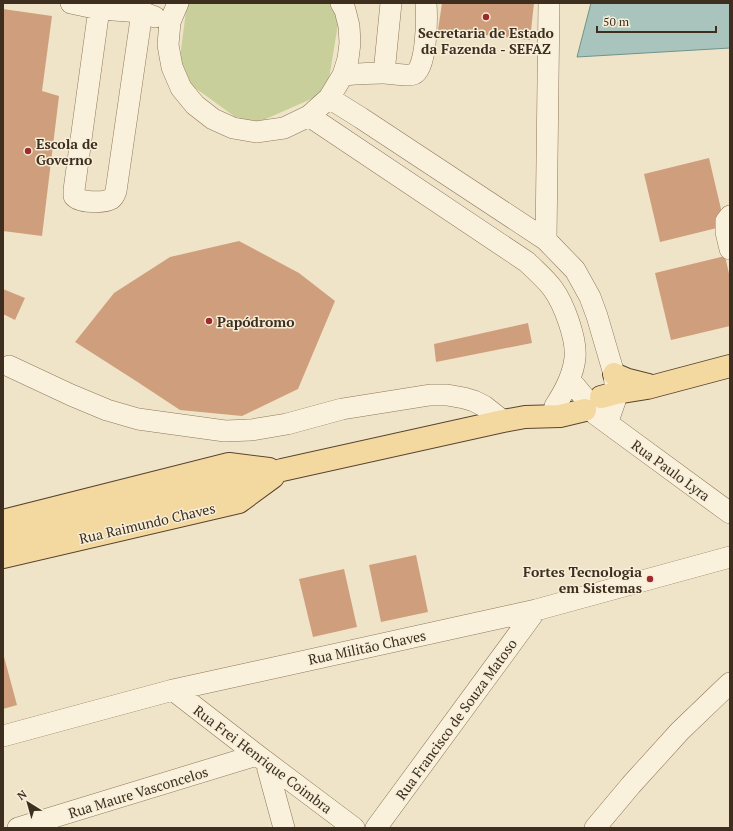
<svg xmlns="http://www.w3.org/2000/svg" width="733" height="831" viewBox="0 0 733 831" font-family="'PT Serif',serif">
  <rect width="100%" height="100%" fill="#f0e4c8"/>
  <path fill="#c9cf9b" d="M187,3H334L340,12L329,79L318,96L259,122L238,119L187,82L179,65Z"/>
  <path fill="#a9c4bc" stroke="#6f938a" d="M591,3H730V48L577,57Z"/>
  <path fill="#cf9f7d" d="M442,3H534L530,40L438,30Z
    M3,9L52,16L42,91L59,96L42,236L3,231Z
    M709,158L725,226L660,242L644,174Z
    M239,241L299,273L335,301L298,389L242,416L180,410L136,381L75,342L114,293L170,257Z
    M725,256L730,278V326L671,340L655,273Z
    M3,289L25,298L15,320L3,314Z
    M528,323L532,343L436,362L434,344Z
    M416,555L428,612L381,622L369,565Z
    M344,569L357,627L313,637L299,579Z
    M3,653L17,705L3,709Z"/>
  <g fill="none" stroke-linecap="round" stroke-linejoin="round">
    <defs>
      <path id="minor" d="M71,3L99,9L142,12L155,17
        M178,3L170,22L168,45L172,67L181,88L195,105L213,119L233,128L256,132L284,128L309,116L329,98L343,75L348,59L350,43L349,26L345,10L341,3
        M99,9L74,190C74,191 74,195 74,196C79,203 104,203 111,199C114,197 115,194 116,191L142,12
        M384,73L391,3
        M343,75C356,74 370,73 383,73C391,73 407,77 414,74C427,68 427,17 426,3
        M329,98L361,118L546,240L575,270L590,297L597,316L614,374L616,393L615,401L608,421
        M309,116L527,262C536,271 546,279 553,289C564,304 577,339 575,358C573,376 565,391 555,406
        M730,216L726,221V232L730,249
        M546,240L549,3
        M9,366L71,395L107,410L138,419L225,431L251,430L287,424L342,409L430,395H447L464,398L474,401L484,406L503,421
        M570,380L584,397
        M595,414L730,513
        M173,690L257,755L354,828
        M3,736L173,690L536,610L730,557
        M266,762L284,828
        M18,828L257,755
        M376,828L536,610
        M595,828L631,785L680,731L730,683"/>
      <path id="major" d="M614,374L628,380L648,385
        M601,397L616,393L647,388L730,366
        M3,521L229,464L269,469
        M3,539L160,502L282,470L503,421L525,417L560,416L585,410
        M3,557L239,502L273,477"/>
    </defs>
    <use href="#minor" stroke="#8d765c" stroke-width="22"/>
    <use href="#major" stroke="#5b4430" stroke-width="24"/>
    <use href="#minor" stroke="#faf1dc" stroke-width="21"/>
    <use href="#major" stroke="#f3d9a0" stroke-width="22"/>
  </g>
  <g fill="#9e2a2b" stroke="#f7eed8" stroke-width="1.5">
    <circle cx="486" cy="17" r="4"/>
    <circle cx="28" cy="151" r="4"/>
    <circle cx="209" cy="321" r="4"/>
    <circle cx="650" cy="579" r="4"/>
  </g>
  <g text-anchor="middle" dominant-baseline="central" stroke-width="3" stroke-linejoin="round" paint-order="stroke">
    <g font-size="14" font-weight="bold" fill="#3d2e20" stroke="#f7eed8" text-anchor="start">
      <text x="486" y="32" text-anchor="middle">Secretaria de Estado<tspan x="486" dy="16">da Fazenda - SEFAZ</tspan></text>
      <text x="36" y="143">Escola de<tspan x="36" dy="16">Governo</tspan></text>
      <text x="217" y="321">Papódromo</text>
      <text x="642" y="571" text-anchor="end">Fortes Tecnologia<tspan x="642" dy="16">em Sistemas</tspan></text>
    </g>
    <g font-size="14" fill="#3d2e20" stroke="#f7eed8">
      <text transform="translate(671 470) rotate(36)">Rua Paulo Lyra</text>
      <text transform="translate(147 523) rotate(-13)">Rua Raimundo Chaves</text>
      <text transform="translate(367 647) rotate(-12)">Rua Militão Chaves</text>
      <text transform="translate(456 719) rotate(-54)">Rua Francisco de Souza Matoso</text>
      <text transform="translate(263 759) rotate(37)">Rua Frei Henrique Coimbra</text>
      <text transform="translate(138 792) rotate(-17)">Rua Maure Vasconcelos</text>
    </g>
  </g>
  <rect width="733" height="831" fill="none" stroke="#3d2e20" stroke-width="8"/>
  <g transform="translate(28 803) rotate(323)" stroke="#f7eed8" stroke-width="3" paint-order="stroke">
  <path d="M0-3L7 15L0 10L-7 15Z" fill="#3d2e20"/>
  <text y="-6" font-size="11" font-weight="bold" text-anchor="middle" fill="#3d2e20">N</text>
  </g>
  <path d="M597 26v6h119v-6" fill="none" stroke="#3d2e20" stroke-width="2"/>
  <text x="603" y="26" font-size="12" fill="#3d2e20" stroke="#f7eed8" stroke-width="3" paint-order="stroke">50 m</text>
</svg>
